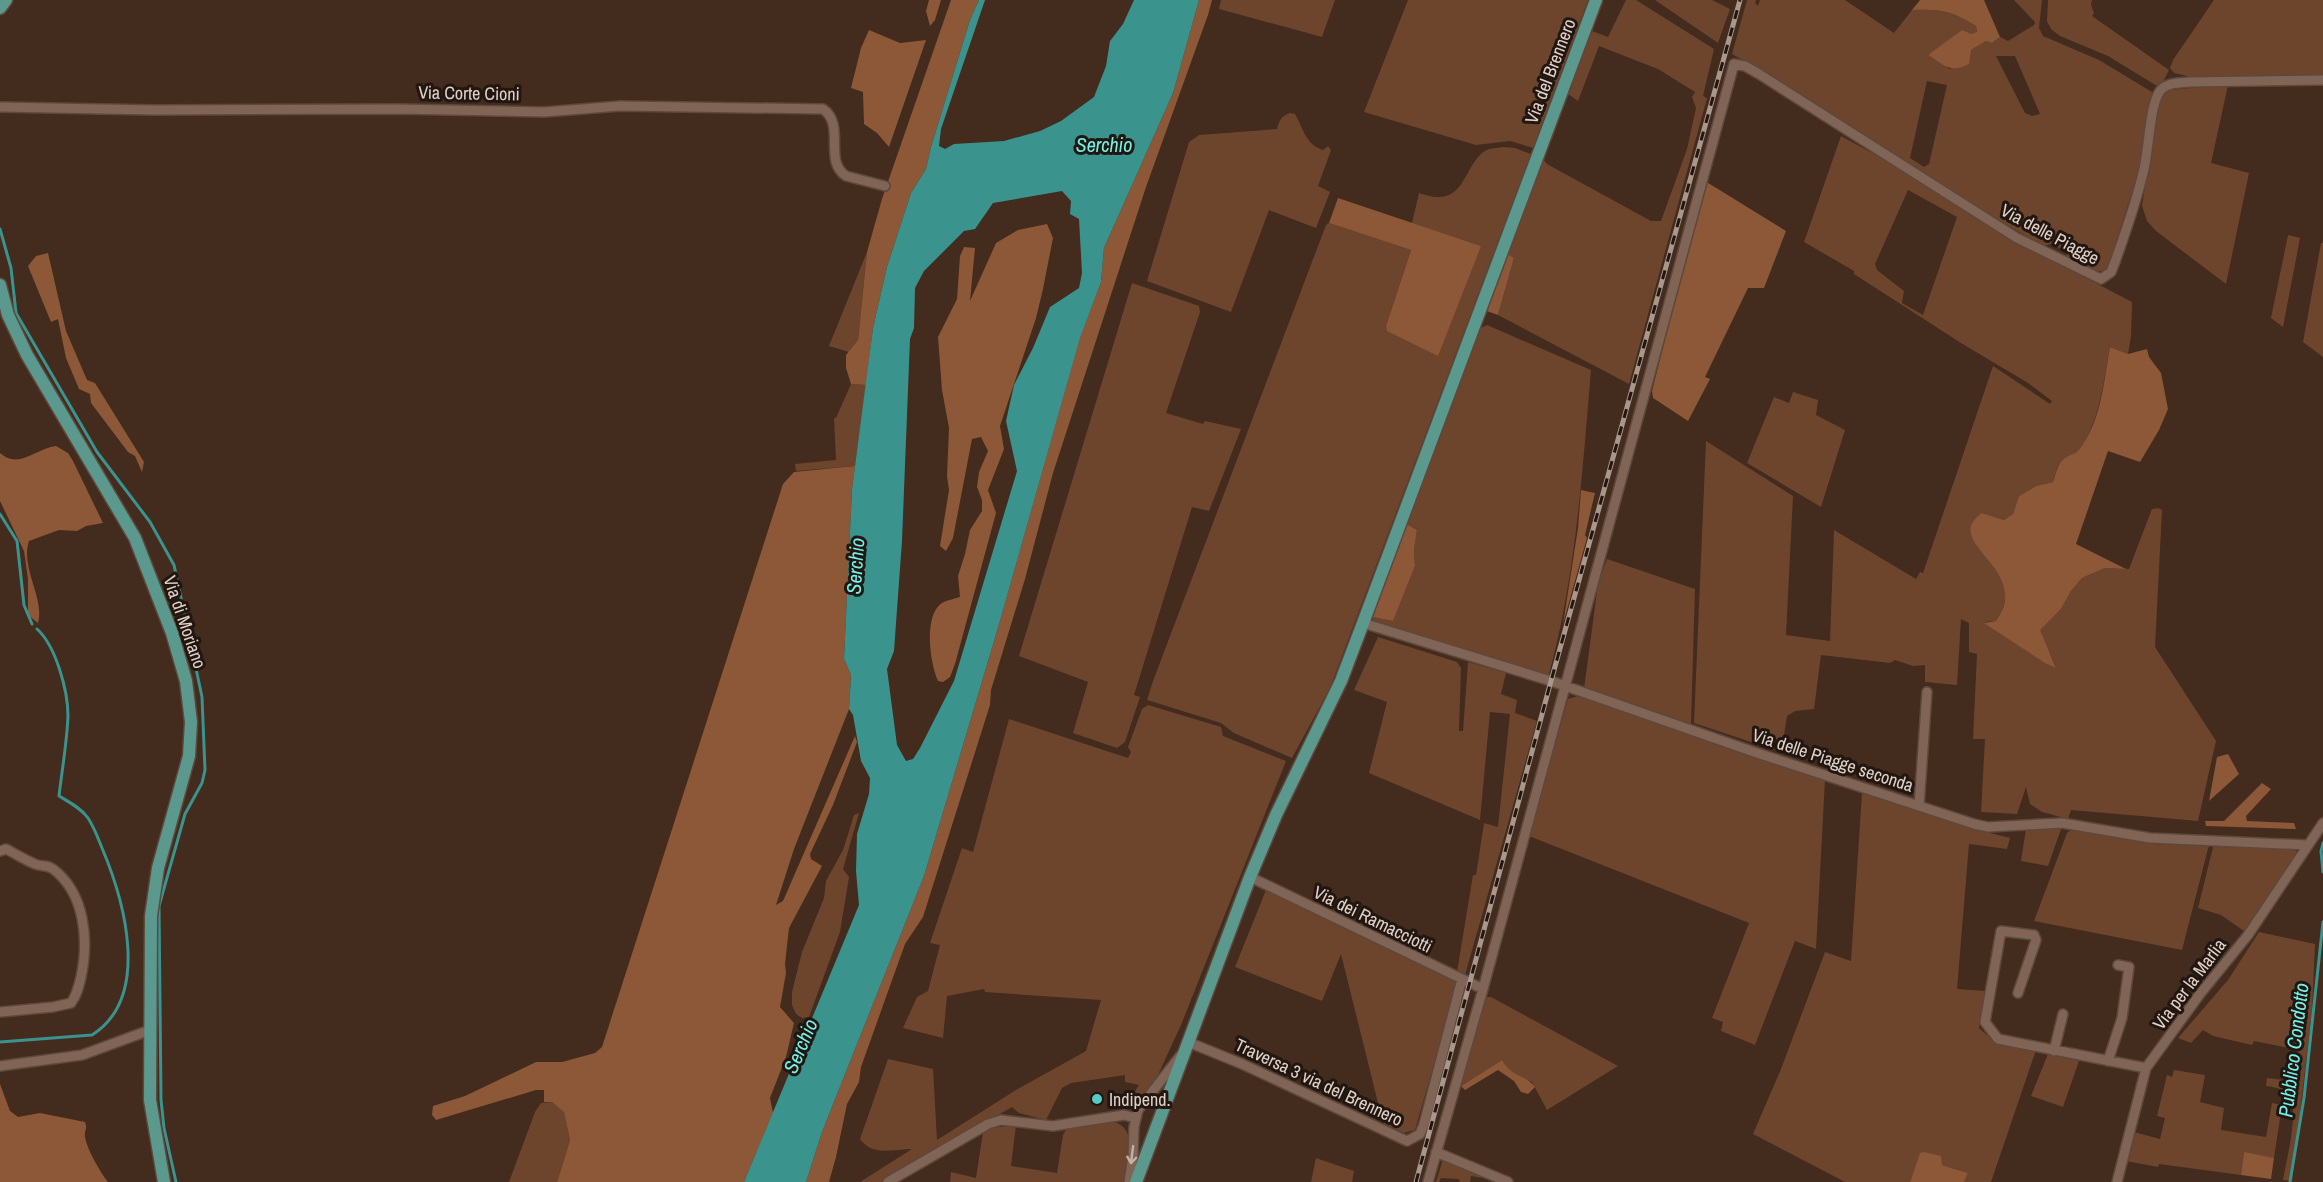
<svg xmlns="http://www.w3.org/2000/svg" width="2323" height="1182" viewBox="0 0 2323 1182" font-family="'Archivo Narrow',sans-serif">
  <rect width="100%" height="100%" fill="#432b1d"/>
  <path fill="#6d452d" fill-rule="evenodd" d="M1221,0H1335L1322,37L1219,9Z
    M1408,0H1588L1533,148L1510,141L1476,145L1364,112Z
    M1626,0H1636L1714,49L1703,96L1707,98L1629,384L1498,315L1514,258L1506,253L1543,159L1547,164L1651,221H1661L1687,149L1696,108L1692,97L1695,92L1658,69L1599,46L1578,101L1568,94L1592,31L1608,37Z
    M1655,0H1712L1730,9L1718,43Z
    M1747,0H1756L1755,3L1758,6L1760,0H1845L1894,33L1912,10C1941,9 1952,11 1976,26L1977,32L1928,55L1950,69L1971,50L1986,41L1992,43L2000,37L2008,41L2034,25L2035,22L2014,0H2042L2039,28L2043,36L2099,60L2152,92L2140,167L2108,267L2104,271H2094L2067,257L2066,251L2051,244L2043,246L1967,201L1799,93L1732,54ZM1996,56H2015L2040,114L2032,116L2025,113ZM1927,81L1947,85L1929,164L1924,167L1910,158Z
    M2048,0H2092L2091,5L2094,13L2092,16L2169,70L2162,84L2157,86L2108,56L2060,36L2051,29L2047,21Z
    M2214,0H2323V75L2192,77L2174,73L2170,68L2173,60Z
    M2228,85L2211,163L2249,173L2226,284L2156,231L2147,221L2142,206L2159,99L2168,90Z
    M1290,113L1295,114C1303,128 1306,145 1323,150L1328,146L1331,150L1318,186L1330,192L1316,228L1269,210L1231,312L1147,281L1189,142L1199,135L1277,129C1279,121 1281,116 1290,113Z
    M1841,136L1894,165L2006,236L2132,302L2131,336L2128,354L2110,347C2104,379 2101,414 2084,443C2076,457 2066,455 2059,464C2056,469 2055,476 2053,482L2036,486L2019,496L2013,514L2004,520L1982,513L1992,565L2004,582L2006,596L2001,615L1996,621L1985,622L2056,667L2039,630L2061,609L2071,591L2082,578L2105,568L2129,569L2152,509L2158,508L2162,510L2155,647L2216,741L2198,821L2071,810L2068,819L2042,812L2030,804L2026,787L2017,814L1981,812L1985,739H1973L1977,654L1969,652V623L1961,619L1957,685L1925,682V665L1913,666L1895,660L1890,663L1821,655L1814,709L1795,711L1787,716L1782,748L1778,751L1694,723L1706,441L1793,496L1786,635L1830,641L1834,530L1916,579L1920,572L1923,573L1993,366L2050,404L2052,401L2028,383L1961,343L1854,274V271L1804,242ZM1908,190L1957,217L1923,315L1902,303L1904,291L1877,270L1875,264Z
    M1504,147L1515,148L1531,154L1330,688L1292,758L1234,733L1221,723L1147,700L1153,681L1326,225L1329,223L1411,250L1386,326L1387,330L1481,246L1412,223L1419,193C1425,195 1432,197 1438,197C1467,198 1466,158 1489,149C1493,148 1499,148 1504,147Z
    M2288,235L2300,238L2283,327L2271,318Z
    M2321,243H2323V357L2303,342Z
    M867,252L858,340L849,352L829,346Z
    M1132,283L1199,306L1200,312L1166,413L1203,424L1205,421L1241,429L1209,511L1192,507L1134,695L1140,697L1125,742L1117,748L1073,733L1088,682L1019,656Z
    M1487,325L1591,370C1582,475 1576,576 1548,678L1374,623L1372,617L1393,621L1415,566L1414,550L1417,530L1405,523L1481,328Z
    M851,384L866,385L855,466L796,471L795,464L836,460L834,418H836Z
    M1793,392L1818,400L1816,415L1845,430L1821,507L1747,463L1774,397L1789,403Z
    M1607,559L1695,589L1691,724L1584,689L1598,584Z
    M1378,637L1457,662L1461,668L1459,731H1463L1468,662L1506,673L1501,694L1517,700L1515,713L1537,721L1465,975L1457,972L1473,875H1476L1484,823L1498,827L1510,714L1490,712L1480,820L1369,773L1387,702L1354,690Z
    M1578,696L1825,779L1816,949L1795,941L1755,1045L1721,1031L1723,1022L1712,1018L1749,923L1529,836L1568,699Z
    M1148,705L1221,727L1223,736L1286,761L1181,1025L1157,1077L1140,1099L1132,1106L1125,1107L1139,1085L1125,1082V1075L1071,1083L1062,1088L1046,1120L1019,1113L1012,1107L881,1182H860L912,1149C893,1149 873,1157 860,1139L888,1059L933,1069L937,1140L1016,1090L1086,1051L1101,1000L985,992L984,989L947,996L943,1038L903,1028L917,997L928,991L940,945L930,943L962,848L973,852L1009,719L1128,758L1131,752L1128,747L1142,709Z
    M1862,793L1970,828L2010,838L2007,849L1969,844L1957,989L1986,991L1979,1028C1997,1046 2013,1047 2036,1050L1991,1182H1964L1968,1173L1942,1165L1920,1154L1910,1182H1845L1753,1134L1781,1069L1825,952L1851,961Z
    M859,813L843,869L849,877L840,932L809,1017L802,1018L796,1014L792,1005V992L802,952L824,898L826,881L843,850L854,815Z
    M2026,829H2061L2048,866L2021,861Z
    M2071,830L2154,844L2209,845L2182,950L2034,921L2067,833Z
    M2214,843L2293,847L2296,851V856L2244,931L2221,915L2198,908Z
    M1266,890L1458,980L1415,1130L1404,1133L1383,1123L1341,954L1322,1001L1235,967Z
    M2259,932L2315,944L2312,1011L2292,1181L2283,1180C2286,1162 2299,1112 2290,1097C2286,1089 2274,1087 2266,1086L2267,1078L2284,1080L2287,1070H2291L2294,1049L2254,1041L2252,1045L2213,1036L2203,1030L2191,1043L2178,1038L2228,980Z
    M1485,997H1491L1618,1066L1547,1110L1532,1082L1509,1072L1502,1060L1461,1086Z
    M2048,1054L2079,1061L2063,1107L2031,1096Z
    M2174,1070L2205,1075L2200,1102L2224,1108L2221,1130L2266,1137L2272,1103L2282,1105L2274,1158L2244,1153L2241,1175L2159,1164L2158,1167L2126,1161L2134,1132L2160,1139L2165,1118L2157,1116L2167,1075L2172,1077Z
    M552,1102L564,1111L570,1140L557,1182H509L535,1112L541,1103Z
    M1114,1122C1139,1129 1127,1162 1124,1182H950L951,1172L976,1178L983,1132L992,1128L1016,1125L1011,1166L1057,1173L1063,1135L1067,1128Z
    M1316,1158L1354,1171L1352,1182H1311Z
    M1443,1159L1490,1179L1471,1176L1470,1182H1460L1459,1179L1441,1178L1439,1182H1436Z"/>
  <path fill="#8c5837" d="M929,0H941L935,20L930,26L926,11Z
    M951,0H979L970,20L931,147L926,169L911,193L887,267L873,328L866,385L851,384L846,368V355L858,340L867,252L882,199Z
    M1199,0H1212L1208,15L1146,187L1081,387L1053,473L1025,579L991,690L990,705L923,917L905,944L861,1067L859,1082L847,1104L836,1157L829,1182H806L822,1132L924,876L1000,621L1080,337L1101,282L1104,248L1173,93Z
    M1920,0H1984L2000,37L1992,43L1986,41L1971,50L1969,64C1950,74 1944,65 1928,55L1962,30L1971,34L1977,32L1976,26C1952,11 1941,9 1912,10Z
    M869,30L900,43L926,40L889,147L877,133L864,124L863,92L851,88L861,48Z
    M1705,181L1786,231L1764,288H1748L1705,377L1710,379L1688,421L1653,398L1652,391Z
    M1338,198L1481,246L1438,356L1387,331L1386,326L1411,250L1329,223Z
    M1047,224L1053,238L1043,289L1036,318L1000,426L1004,449L988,490L996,513L955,664L950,677L943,682L938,681C930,664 923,615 942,603C947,600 954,599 960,597L958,576L965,554L970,530L982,511V500L977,487L979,472L988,451L981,437L972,439L953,538L946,551L940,546L949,490L947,476L949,428L942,390L938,337L957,299L960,256L964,247L975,248L970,301L996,243L1018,230Z
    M48,253L66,331L87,380L95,383L144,462L142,472L135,456L128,452L91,403L90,394L79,389L66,358L58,319L51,322L28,266L36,256Z
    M1506,253L1514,258L1498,315L1484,310Z
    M2110,347L2128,354L2147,349L2149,357L2161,373L2168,409L2159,430L2140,462L2108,451L2076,544L2126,569L2105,568L2082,578L2071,591L2061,609L2040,630L2056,668L2045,663L1984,623L1996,621C2034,569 1939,543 1982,513L2004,520L2013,514L2019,496L2036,486L2053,482C2056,474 2057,463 2065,458C2074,453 2077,454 2083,444C2102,416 2104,379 2110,347Z
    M56,446L68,453L73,461L103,523L86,526L77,531L59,530L29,541C20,568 45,598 38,623L28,615V579L24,551L0,501V453C19,470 36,448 56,446Z
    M855,466L852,489L844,659L851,675L849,709L794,849L776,905L783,901L855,736L857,742L833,805L810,854L811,859L822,866L789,928L785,964L786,973L780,1007L794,1023L786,1057L770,1098L773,1113L744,1182H557L570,1140L564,1112L552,1102H544V1090H536L436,1120L432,1115L433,1106L465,1096L536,1062H562L595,1053L602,1047L783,484L794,472Z
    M1581,490L1595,493L1585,535L1587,538L1563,624L1578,528Z
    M1405,523L1417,530L1414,550L1415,566L1393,621L1372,617Z
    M2228,754L2239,774L2209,801L2217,757Z
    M2262,783L2271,789L2246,816L2247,821L2294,823L2296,829L2206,826L2205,821H2224Z
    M1502,1060C1514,1080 1525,1073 1535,1087L1528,1094L1521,1092L1514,1081L1498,1070L1465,1090L1461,1086Z
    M0,1084L10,1111L18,1117L40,1113L85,1122C88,1129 84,1130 85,1137C87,1149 100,1172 108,1182H0Z
    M1924,1152L1941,1156L1942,1165L1968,1173L1964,1182H1910L1920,1153Z
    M2244,1152L2274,1158L2271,1179L2241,1175Z"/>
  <path fill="#3b938e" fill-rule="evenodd" d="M979,0H985L941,129L939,146L945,149L954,144L1004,141L1040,131L1061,121L1094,97L1106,66L1110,41L1123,24L1134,0H1199L1173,93L1104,248L1101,282L1080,338L1000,621L924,876L822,1132L806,1182H744L859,905L856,871L857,834L869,794L870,778L861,761L853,715L849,709L851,675L844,659L852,489L873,328L887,267L911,193L926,169L931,147L970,20ZM1062,191L1071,201L1070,214L1079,219L1082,273L1079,288L1050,307L1033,348L1014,385L1006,421L1017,471L954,681L920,748L913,759L906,761L897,745L887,669L894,651L902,541L910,339L914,328L915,288L924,271L964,231L975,229L993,203Z"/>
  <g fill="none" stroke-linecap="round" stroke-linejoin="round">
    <path stroke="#3b938e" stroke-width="3" d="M0,229L11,268L16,313L97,452L150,522L174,565L202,697L205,770L202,783L185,814L159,906L161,1100L164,1128L176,1182
      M0,514L17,541L24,605L32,624
      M2323,843L2321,851L2323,872
      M0,1042L92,1035C152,997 124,900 102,848C98,838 94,827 88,818C81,808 69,802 59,796C62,770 67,742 68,716C68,691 56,646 37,629
      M2290,1182L2304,1098L2323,922"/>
    <defs>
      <path id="minor" d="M0,107L154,110L398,109L544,112L620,106L823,109C846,125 823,161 846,176L885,186
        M1363,623L1551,681L1757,753L1974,824L1988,827L2062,823L2150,838L2307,845
        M1919,806L1927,692
        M0,851L6,849C16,854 25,860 35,864C41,867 47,864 53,869C85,893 89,940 81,977C79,986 77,995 71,1003L53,1007L0,1012
        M1250,877L1483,989
        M2018,993L2036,940L2034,935L2001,931L1985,1022L1998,1039L2146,1068
        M1188,1042L1242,1064L1407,1141L1420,1134L1424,1124L1462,979
        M2054,1051L2063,1014
        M2108,1061L2122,1018L2129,967L2118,965
        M0,1066L82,1055L150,1030
        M1436,1152L1508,1182
        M888,1182L988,1124L1001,1120L1053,1126L1124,1115L1135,1118
        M1129,1182L1133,1156L1134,1127L1138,1110L1181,1055
        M1428,1182L1483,989L1734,64L1745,66L1759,74L2017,238L2101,279L2111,272L2115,262C2125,233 2136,203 2143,173C2149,153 2149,106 2160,91C2167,82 2180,83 2190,82L2323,80
        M2117,1182L2146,1068L2200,994L2248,935L2323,823"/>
      <path id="major" d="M0,8L6,0
        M0,285L8,315L27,355L135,538L172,633L186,681L191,722L189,756L158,868L151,916L150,1100L164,1182
        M1136,1182L1250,877L1276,815L1341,681L1363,623L1596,0"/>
    </defs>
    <use href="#minor" stroke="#5d483c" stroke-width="12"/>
    <use href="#major" stroke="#5d483c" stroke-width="15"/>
    <use href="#minor" stroke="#806455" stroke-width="9"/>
    <use href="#major" stroke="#5b998f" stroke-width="12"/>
    <defs>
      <path id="rail" d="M1416,1182L1551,681L1740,0"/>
    </defs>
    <use href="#rail" stroke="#a9978c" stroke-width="5"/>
    <use href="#rail" stroke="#211610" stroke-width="3" stroke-dasharray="9" stroke-linecap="butt"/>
  </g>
  <defs><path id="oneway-shaft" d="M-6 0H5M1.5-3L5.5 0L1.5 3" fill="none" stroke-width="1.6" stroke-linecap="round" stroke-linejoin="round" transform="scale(1.5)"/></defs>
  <use stroke="#c4b0a6" href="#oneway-shaft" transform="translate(1132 1155) rotate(97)"/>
  <circle fill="#54cdc6" stroke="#211610" stroke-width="2" cx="1097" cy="1099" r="6"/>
  <g text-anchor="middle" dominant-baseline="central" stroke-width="6" stroke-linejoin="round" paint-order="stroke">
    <g font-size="18" fill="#e1d1c8" stroke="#211610">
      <text transform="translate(1550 71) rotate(-69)">Via del Brennero</text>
      <text transform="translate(469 93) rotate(1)">Via Corte Cioni</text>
      <text transform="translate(2050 234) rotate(28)">Via delle Piagge</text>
      <text transform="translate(185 622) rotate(71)">Via di Moriano</text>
      <text transform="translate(1833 760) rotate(18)">Via delle Piagge seconda</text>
      <text transform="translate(1373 919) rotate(26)">Via dei Ramacciotti</text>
      <text transform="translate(2189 984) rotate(-53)">Via per la Marlia</text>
      <text transform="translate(1319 1082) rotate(25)">Traversa 3 via del Brennero</text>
    </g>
    <g font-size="18" fill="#e1d1c8" stroke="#211610" text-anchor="start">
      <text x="1109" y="1099">Indipend.</text>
    </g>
    <g font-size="20" font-style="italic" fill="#73f2ea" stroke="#211610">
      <text x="1104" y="144">Serchio</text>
      <text transform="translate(855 566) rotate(-86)">Serchio</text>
      <text transform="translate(800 1046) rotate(-67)">Serchio</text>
      <text transform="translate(2293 1050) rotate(-83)">Pubblico Condotto</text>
    </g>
  </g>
</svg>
